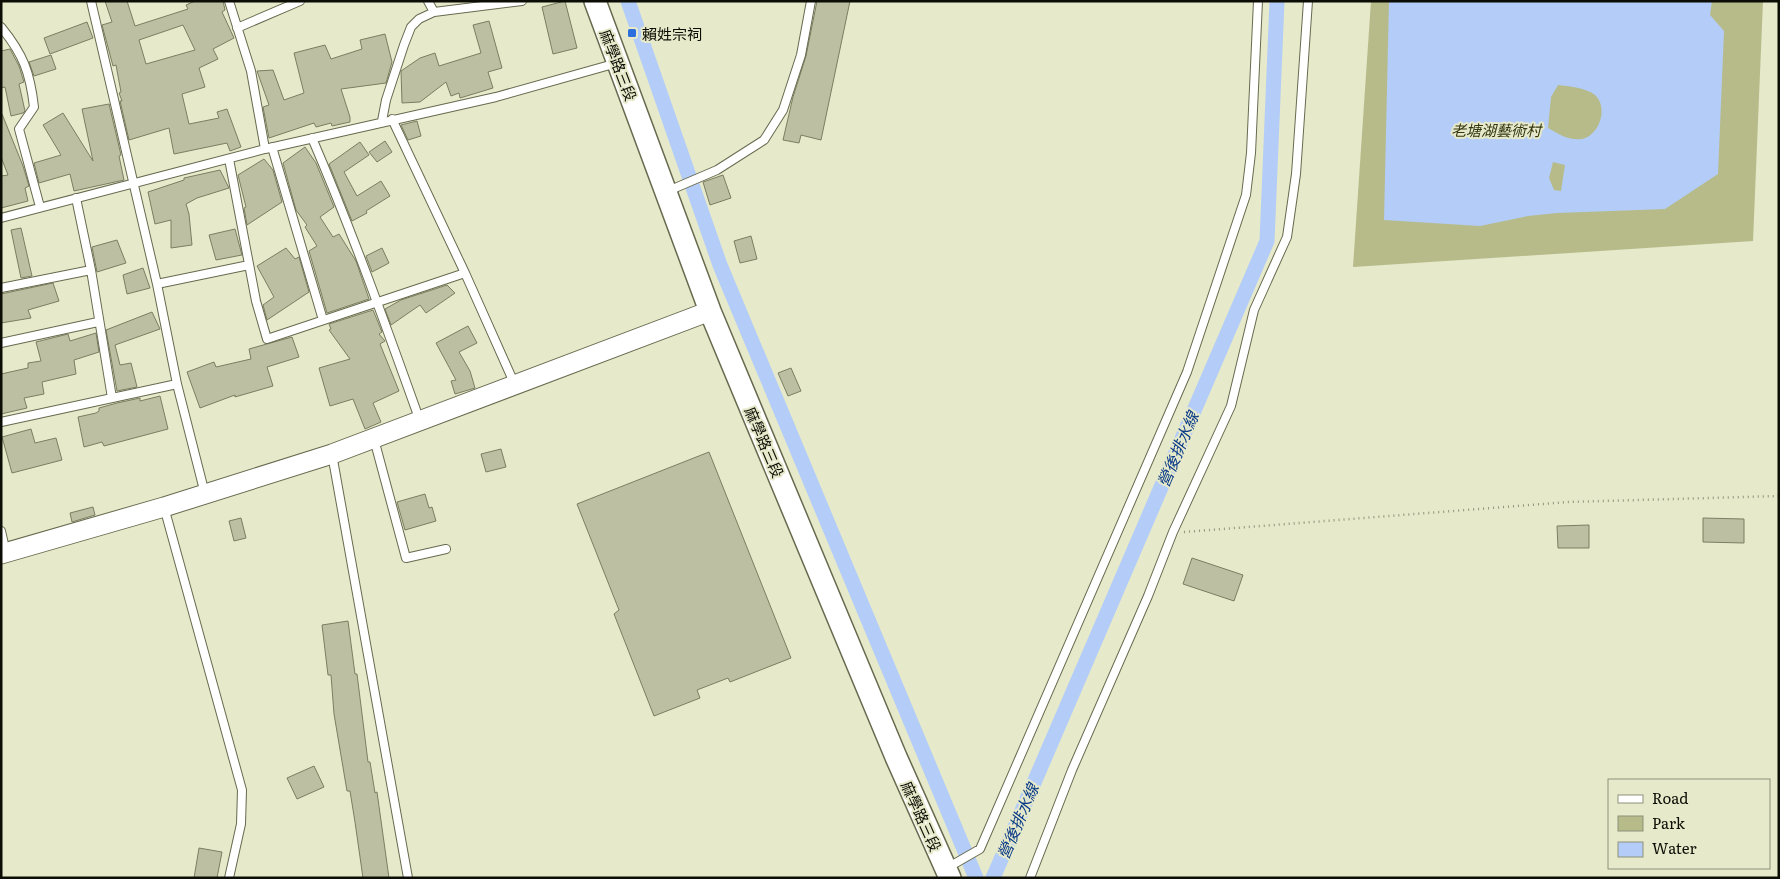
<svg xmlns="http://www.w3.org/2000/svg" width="1780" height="879" viewBox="0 0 1780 879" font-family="Literata,'Noto Sans TC',serif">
  <rect width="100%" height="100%" fill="#e6e9ca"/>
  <path fill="#b7bb8a" d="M1371,1H1763L1753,241L1353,267Z"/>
  <path fill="#b3cdf8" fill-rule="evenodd" d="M1389,1H1712L1710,15L1724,31L1718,174L1665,209L1557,213L1528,216L1480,226L1384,220ZM1558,85C1568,86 1587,88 1595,95C1609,108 1599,136 1582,139C1569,141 1559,134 1548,128L1551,97ZM1553,162L1565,165L1561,191L1554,190L1549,178Z"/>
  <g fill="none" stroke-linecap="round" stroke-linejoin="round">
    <path stroke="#b3cdf8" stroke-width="15" d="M628,1L720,265L976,878
      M993,878L1267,241L1277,1"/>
  </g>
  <path fill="#bcbfa1" stroke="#7b7e61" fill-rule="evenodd" d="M105,1H127L135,26L188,9L186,5L195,1H223L225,10L222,12L234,38L213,49L218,59L199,68L205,87L182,94L189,124L219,118L217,112L227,109L241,147L230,151L227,143L174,154L169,128L129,140L120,101H122L119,93L121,92L116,65L113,66L102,25L112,22ZM183,25L195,50L146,64L139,40Z
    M565,1L577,48L553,54L542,7Z
    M817,1H850L821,140L801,135L799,143L783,140L793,97L806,56Z
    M489,21L502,68L488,72L493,88L460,98L459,93L451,96L446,82L420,102L402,103L401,71L420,58L435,53L439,66L481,53L473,25Z
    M87,22L93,38L50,54L44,38Z
    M385,34L392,62L386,83L341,89L350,117V122L332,126L331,123L316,127L314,123L269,138L263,107L269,105L257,71L273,70L284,100L304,93L294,53L325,45L331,59L362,49L360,40Z
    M10,49L19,66L24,82L19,84L25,111L23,113L11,116L5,87L1,88V51Z
    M51,55L56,69L34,76L29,62Z
    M109,104L121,155L119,156L124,180L74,191L70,174L39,183L34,163L61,155L43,125L63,113L93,161L82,109Z
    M2,114L23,166L29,186L25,188L28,201L1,208V176L8,175L1,157Z
    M417,121L421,136L408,140L401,125Z
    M385,141L392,152L377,162L369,152Z
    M360,142L369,155L344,172L357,196L381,181L390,196L366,211L367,213L352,221L329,164Z
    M305,147L316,163L334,207L320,217L333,237L339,234L356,261L369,299L327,313L309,251L317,246L305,227L307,225L296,210L283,163Z
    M264,159L273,170L282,202L247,225L244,208L246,207L238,175Z
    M220,170L229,188L197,198L186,204L189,214L192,245L171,248V220L155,224L148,192L184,180V178Z
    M723,175L731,198L710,205L703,182Z
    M21,228L32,276L21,278L11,230Z
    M235,229L242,255L216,260L209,235Z
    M751,236L757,259L740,263L734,241Z
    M117,240L126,263L97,272L92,247Z
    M286,248L295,259L299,257L309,292L267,320L263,305L274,297L257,266Z
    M382,248L389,263L372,272L366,256Z
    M143,268L150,288L127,294L123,275Z
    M53,283L59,301L28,310L31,318L1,323V294Z
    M447,285L455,293L426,313L420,305L391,325L385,309L401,300Z
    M373,310L382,332L379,334L385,341L380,344L399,391L373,403L381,422L365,429L353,399L330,406L319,368L350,359L329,330L331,329L329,324Z
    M152,312L160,329L115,345L120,365L131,363L137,387L117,391L106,330Z
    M468,326L477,343L459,352L470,371L475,388L455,394L451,381L456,380L436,343Z
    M96,333L99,352L74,360L76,374L42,382L44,394L24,398L27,408L1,414V374L28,368V363L41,361L36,342L68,334L70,341Z
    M292,337L299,357L267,367L273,386L235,397V395L200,408L187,372L214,362L216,367L251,359L249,349Z
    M791,368L801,391L788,396L778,373Z
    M160,396L168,429L104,446L102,442L84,447L78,417L96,413L99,411V408L117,403L140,398V401Z
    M31,429L35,443L56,438L62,460L12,473L2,437Z
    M501,449L506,467L486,472L481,454Z
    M709,452L791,658L730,682L728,678L697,690L700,698L654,716L614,614L619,610L577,504Z
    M425,494L429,508L432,507L436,521L405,530L397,502Z
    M93,507L95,515L72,522L70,513Z
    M241,518L246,538L234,541L229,521Z
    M1703,518L1744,519V543L1703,542Z
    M1589,525V548H1558L1557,526Z
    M1192,558L1243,575L1234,601L1183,584Z
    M348,621L355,674H357L368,762H370L375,793L377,792L389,878H363L355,822L350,791H347L334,714L331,675H328L322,625Z
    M314,766L324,787L297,799L287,778Z
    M199,848L222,852L217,878H194Z"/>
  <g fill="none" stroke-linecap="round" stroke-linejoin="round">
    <defs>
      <path id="service" d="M91,1L157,284L177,384L205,494
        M229,1L251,71L265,149
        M428,1L434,12
        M1,27C23,54 30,72 34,107L19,129L40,207
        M237,28L300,1
        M392,119L465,273L515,385
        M382,121L386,100L404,45L411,27L419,19L434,12L522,1
        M312,138C352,231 386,326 420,421
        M272,147L323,320
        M229,159L256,301L267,339L465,273
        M668,191L717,170L764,140L783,110L801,55L811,1
        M76,198L91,270L112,398
        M1,218L265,149L496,97L617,63
        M157,284L249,265
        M1,288L91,270
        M1,343L98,322
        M1,422L177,384
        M374,439L406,558L446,549
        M332,454L408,878
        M164,507L242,790L241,824L229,878
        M1,531L6,553
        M947,868L980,849L1187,372L1246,195L1251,153L1258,1
        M1030,878L1072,770L1148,596L1173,532L1231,406L1254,310L1287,237L1296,174L1308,1"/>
      <path id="tertiary" d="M1,554L164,507L332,454L710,311"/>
      <path id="secondary" d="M595,1L710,311L896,757L950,878"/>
    </defs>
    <use href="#service" stroke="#686a4f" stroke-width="10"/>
    <use href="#tertiary" stroke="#686a4f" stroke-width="21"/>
    <use href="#secondary" stroke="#686a4f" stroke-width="24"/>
    <path stroke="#92947e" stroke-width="2.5" stroke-dasharray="1 4" stroke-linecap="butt" d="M1184,532L1568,502L1779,496"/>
    <use href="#service" stroke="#fff" stroke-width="8"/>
    <use href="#tertiary" stroke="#fff" stroke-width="19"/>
    <use href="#secondary" stroke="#fff" stroke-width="21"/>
  </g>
  <rect fill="#2c6edb" stroke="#e6e9ca" stroke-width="2" x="627" y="28" width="10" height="10" rx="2.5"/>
  <g text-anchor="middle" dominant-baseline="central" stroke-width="4" stroke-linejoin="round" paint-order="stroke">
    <g font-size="15" fill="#0c0d04" stroke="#e6e9ca" text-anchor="start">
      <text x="642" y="33">賴姓宗祠</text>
    </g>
    <g font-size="15" fill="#0c0d04" stroke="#e6e9ca">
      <text transform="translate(619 65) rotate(69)">麻學路三段</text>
      <text transform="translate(765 442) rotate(67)">麻學路三段</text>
      <text transform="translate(922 816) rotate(66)">麻學路三段</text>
    </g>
    <g font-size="15" font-style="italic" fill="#343610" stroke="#e6e9ca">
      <text x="1496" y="129">老塘湖藝術村</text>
    </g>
    <g font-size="16" font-style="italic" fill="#093a88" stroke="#e6e9ca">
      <text transform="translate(1177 449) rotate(-67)">營後排水線</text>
      <text transform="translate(1017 821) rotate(-67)">營後排水線</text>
    </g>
  </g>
  <rect width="1780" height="879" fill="none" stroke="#0c0d04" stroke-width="5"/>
  <rect x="1608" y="779" width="162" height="90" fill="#e6e9ca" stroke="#8f917b"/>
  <rect x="1618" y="795" width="25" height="8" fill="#ffffff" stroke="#8f917b"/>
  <text x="1652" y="804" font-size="15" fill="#0c0d04">Road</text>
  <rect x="1618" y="816" width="25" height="15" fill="#b7bb8a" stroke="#8f917b"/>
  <text x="1652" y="829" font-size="15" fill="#0c0d04">Park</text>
  <rect x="1618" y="842" width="25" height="15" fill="#b3cdf8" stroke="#8f917b"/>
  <text x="1652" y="854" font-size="15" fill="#0c0d04">Water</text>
</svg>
